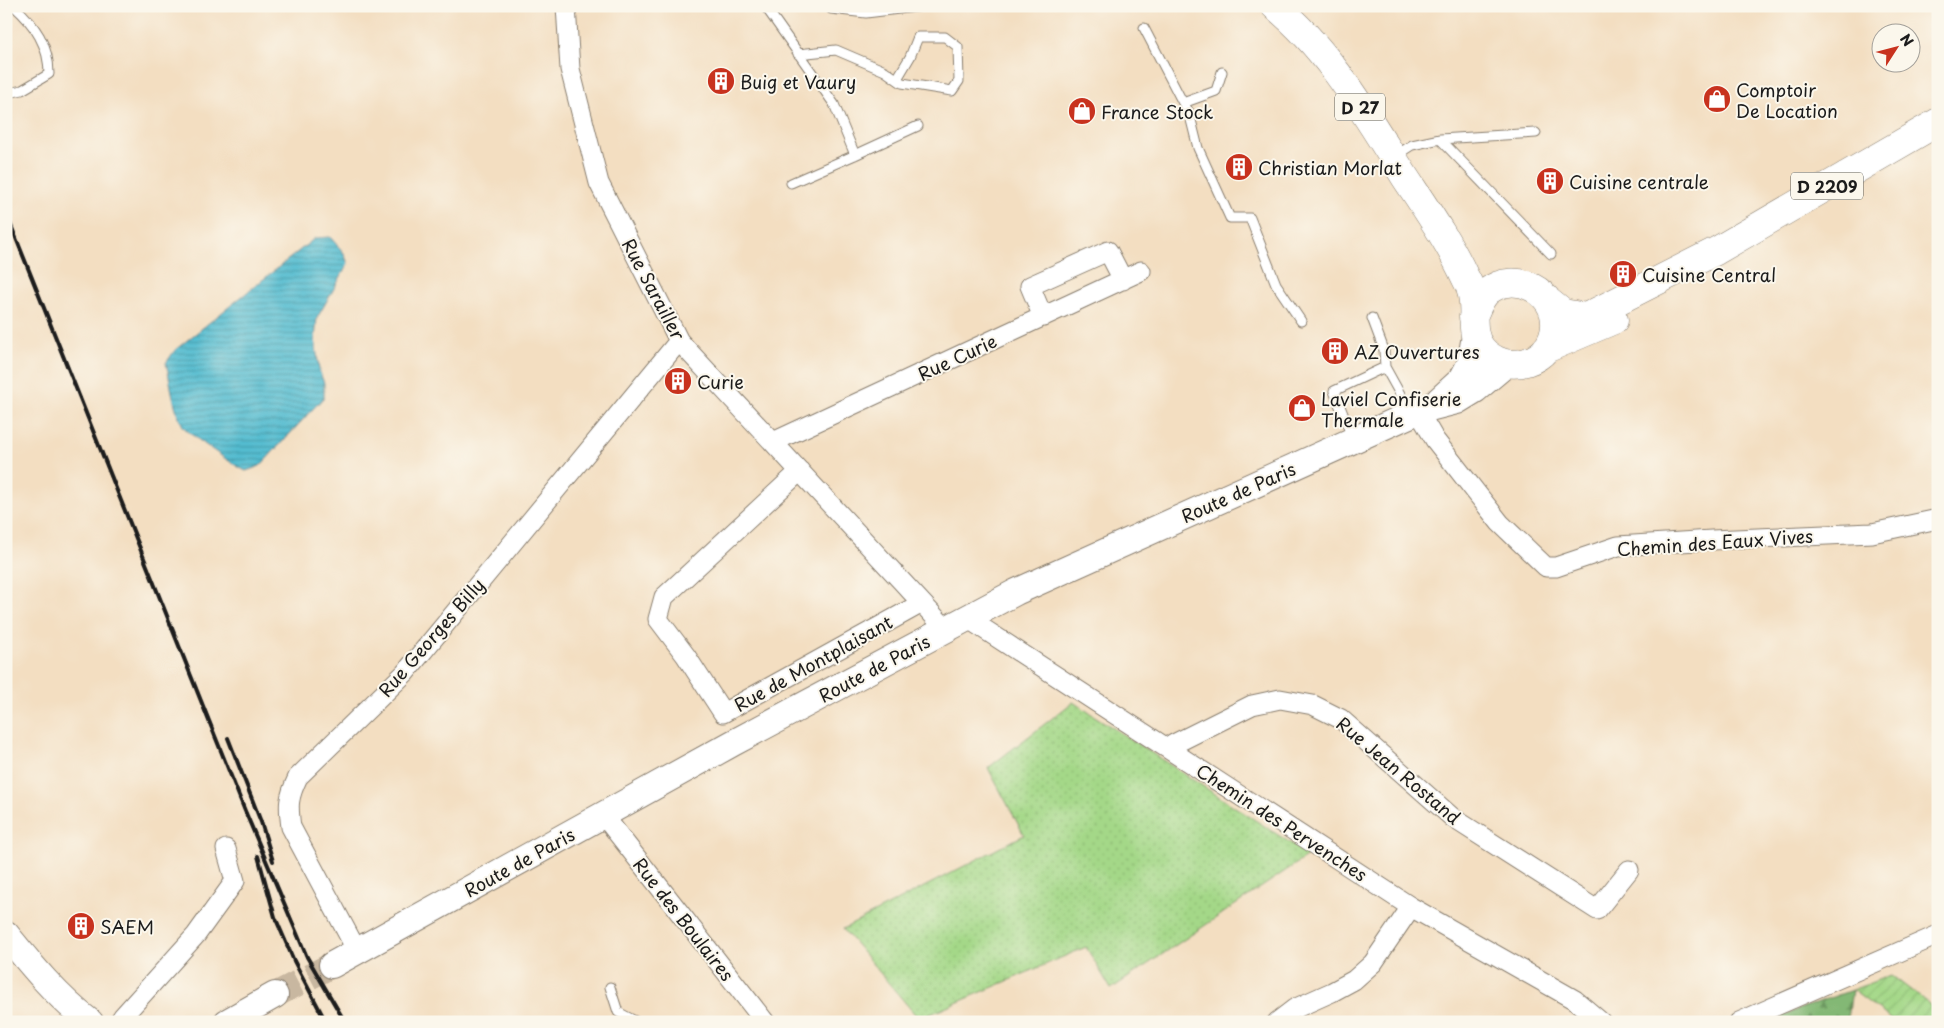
<svg xmlns="http://www.w3.org/2000/svg" width="1944" height="1028" viewBox="0 0 1944 1028" font-family="'Playpen Sans',sans-serif">
  <defs>
    <pattern id="grass-dots" width="8" height="8" patternUnits="userSpaceOnUse" patternTransform="scale(1.25)"><rect width="8" height="8" fill="#a4d888"/><path d="M2 2h.1M6 6h.1" fill="none" stroke="#8db975" stroke-width="1.8" stroke-linecap="round"/></pattern>
    <pattern id="forest-firs" width="22" height="20" patternUnits="userSpaceOnUse" patternTransform="scale(1.25)"><rect width="22" height="20" fill="#83b874"/><path d="M5 1l3.5 6h-7zM16 11l3.5 6h-7z" fill="#6a955e"/></pattern>
    <pattern id="garden-furrows" width="10" height="10" patternUnits="userSpaceOnUse" patternTransform="scale(1.25)"><rect width="10" height="10" fill="#a4d888"/><path d="M-1 1l2-2M0 10L10 0M9 11l2-2" fill="none" stroke="#8db975"/></pattern>
    <pattern id="water-rules" width="6" height="5" patternUnits="userSpaceOnUse" patternTransform="scale(1.25)"><rect width="6" height="5" fill="#53bcd0"/><path d="M0 2.5h6" fill="none" stroke="#4498a8"/></pattern>
  </defs>
  <rect width="100%" height="100%" fill="#fbf7ec"/>
  <filter id="ink" filterUnits="userSpaceOnUse"><feTurbulence type="fractalNoise" baseFrequency=".02" numOctaves="2"/><feDisplacementMap in="SourceGraphic" scale="10" xChannelSelector="R" yChannelSelector="G"/><feConvolveMatrix kernelMatrix="1 2 1 2 8 2 1 2 1" color-interpolation-filters="sRGB"/></filter>
  <filter id="wash" filterUnits="userSpaceOnUse"><feTurbulence type="fractalNoise" baseFrequency=".0096" numOctaves="4" result="noise"/><feDisplacementMap in="SourceGraphic" scale="20" xChannelSelector="R" yChannelSelector="G"/><feGaussianBlur stdDeviation="1.12" result="paint"/><feColorMatrix in="noise" values="0 0 0 0 0 0 0 0 0 0 0 0 0 0 0 0 0 1.4 0 .05"/><feComposite in="paint" operator="in"/></filter>
  <g filter="url(#wash)">
    <rect width="100%" height="100%" fill="#f3dec1"/>
    <path fill="url(#grass-dots)" stroke="#607a52" d="M1073,702L1309,855L1111,989L1086,947L919,1019L843,929L1024,835L988,768Z"/>
    <path fill="url(#forest-firs)" stroke="#506a48" d="M1852,990L1848,1018L1853,1022H1763Z"/>
    <path fill="url(#garden-furrows)" stroke="#607a52" d="M1891,975L1938,1011V1022H1895L1852,990Z"/>
    <path fill="url(#water-rules)" stroke="#386c76" d="M330,237L344,253L348,264L317,318L315,339L319,370L324,383V397L260,466L246,471C235,466 188,434 183,426C173,408 171,383 166,363L175,350L315,238Z"/>
  </g>
  <g filter="url(#ink)">
    <g fill="none" stroke-linecap="round" stroke-linejoin="round">
      <path stroke="#c8b7a0" stroke-width="26" stroke-dasharray="26 13" stroke-linecap="butt" d="M275,995L332,965"/>
      <defs>
        <path id="lane" d="M765,6L834,104L855,155L918,126
          M829,6L831,9L866,13L924,6
          M1144,28L1183,103L1216,91L1222,72
          M798,54L836,50L885,71L902,83L952,91L959,81L958,47L945,37H918L910,57L897,79
          M6,88L9,93L22,90L49,74C49,45 35,25 14,6
          M1183,103L1189,112L1198,148L1230,218H1250L1276,284L1301,321
          M1440,139L1551,254
          M1395,156L1412,145L1440,139L1536,133
          M791,183L855,155
          M1372,318L1384,350L1385,367
          M1352,437L1334,391L1385,367L1410,412
          M610,987L618,1012L637,1022"/>
        <path id="street" d="M566,6L570,69L599,183L679,341L946,629
          M1043,317L1030,286L1108,251L1123,280
          M1418,411L1435,440L1500,523L1546,567H1556L1618,546L1712,540L1872,533L1938,519
          M773,442L1141,271
          M800,471L664,597L658,619L686,656L723,713L922,603
          M967,618L1411,907L1575,1000L1601,1022
          M1170,749L1174,744L1252,705L1280,699L1313,705L1341,719L1453,818L1597,910L1629,870
          M604,816L765,1022
          M357,951L291,827C288,805 288,798 298,777L405,673L679,341
          M119,1022L123,1016L196,935L235,881L226,849
          M1277,1022L1294,1009L1332,992L1354,980L1373,963L1411,907
          M1739,1022L1938,935"/>
        <path id="secondary" d="M1439,400L1462,379L1470,364L1475,336
          M6,934C31,965 58,998 90,1022
          M332,965L733,743L1016,592L1418,411L1457,401L1475,390L1506,364
          M227,1022L275,995"/>
        <path id="primary" d="M1275,6C1330,51 1367,117 1405,177C1426,209 1449,242 1465,277C1468,282 1471,289 1472,295C1476,313 1469,334 1482,349C1506,377 1553,363 1555,326C1557,291 1515,270 1488,291C1480,298 1477,308 1473,317
          M1548,301L1563,313L1586,317L1716,251L1938,122
          M1546,349L1614,320"/>
      </defs>
      <use href="#lane" stroke="#887d6e" stroke-width="11"/>
      <use href="#street" stroke="#887d6e" stroke-width="21"/>
      <use href="#secondary" stroke="#887d6e" stroke-width="28"/>
      <use href="#primary" stroke="#887d6e" stroke-width="29"/>
      <use href="#lane" stroke="#fff" stroke-width="9"/>
      <use href="#street" stroke="#fff" stroke-width="19"/>
      <use href="#secondary" stroke="#fff" stroke-width="26"/>
      <use href="#primary" stroke="#fff" stroke-width="28"/>
      <path stroke="#1c1c1c" stroke-width="4" d="M6,213L245,811L307,957L345,1022
        M228,738L261,822L273,861
        M258,856L275,917L294,961L326,1022"/>
    </g>
  </g>
  <defs>
    <symbol id="building-disc" viewBox="-11 -11 22 22"><circle r="9.5" fill="#c8321e" stroke="#fbf7ec"/><path d="M-4-6H4V6H1V3H-1V6H-4ZM-2.5-4.3h1.7v1.8h-1.7ZM.8-4.3h1.7v1.8H.8ZM-2.5-1h1.7V.8h-1.7ZM.8-1h1.7V.8H.8Z" fill="#fff"/></symbol>
    <symbol id="shop-disc" viewBox="-11 -11 22 22"><circle r="9.5" fill="#c8321e" stroke="#fbf7ec"/><path d="M-5-2.5h2.3a2.7 3.5 0 0 1 5.4 0H5L5.5 6h-11ZM-1.5-2.5h3a1.5 2.3 0 0 0-3 0Z" fill="#fff"/></symbol>
  </defs>
  <g fill-rule="evenodd">
    <use href="#building-disc" x="705" y="65" width="32" height="32"/>
    <use href="#shop-disc" x="1701" y="83" width="32" height="32"/>
    <use href="#shop-disc" x="1066" y="95" width="32" height="32"/>
    <use href="#building-disc" x="1223" y="151" width="32" height="32"/>
    <use href="#building-disc" x="1534" y="165" width="32" height="32"/>
    <use href="#building-disc" x="1607" y="258" width="32" height="32"/>
    <use href="#building-disc" x="1319" y="335" width="32" height="32"/>
    <use href="#building-disc" x="662" y="365" width="32" height="32"/>
    <use href="#shop-disc" x="1286" y="392" width="32" height="32"/>
    <use href="#building-disc" x="65" y="910" width="32" height="32"/>
  </g>
  <g text-anchor="middle" dominant-baseline="central" stroke-width="4" stroke-linejoin="round" paint-order="stroke">
    <g fill="#fbf7ec" stroke="#5f5e5a" stroke-width="1">
      <rect x="1335" y="93.5" width="50" height="27" rx="4"/>
      <rect x="1791" y="172.5" width="72" height="27" rx="4"/>
    </g>
    <g font-size="16" font-weight="bold" fill="#1c1c1c">
      <text x="1360" y="107">D 27</text>
      <text x="1827" y="186">D 2209</text>
    </g>
    <g font-size="18" fill="#1c1c1c" stroke="#fbf7ec" text-anchor="start">
      <text x="740" y="81">Buig et Vaury</text>
      <text x="1736" y="89">Comptoir<tspan x="1736" dy="21">De Location</tspan></text>
      <text x="1101" y="111">France Stock</text>
      <text x="1258" y="167">Christian Morlat</text>
      <text x="1569" y="181">Cuisine centrale</text>
      <text x="1642" y="274">Cuisine Central</text>
      <text x="1354" y="351">AZ Ouvertures</text>
      <text x="697" y="381">Curie</text>
      <text x="1321" y="398">Laviel Confiserie<tspan x="1321" dy="21">Thermale</tspan></text>
      <text x="100" y="926">SAEM</text>
    </g>
    <g font-size="18" fill="#1c1c1c" stroke="#fbf7ec">
      <text transform="translate(654 289) rotate(62)">Rue Sarailler</text>
      <text transform="translate(957 357) rotate(-25)">Rue Curie</text>
      <text transform="translate(1238 492) rotate(-24)">Route de Paris</text>
      <text transform="translate(1715 542) rotate(-4)">Chemin des Eaux Vives</text>
      <text transform="translate(431 637) rotate(-49)">Rue Georges Billy</text>
      <text transform="translate(813 663) rotate(-29)">Rue de Montplaisant</text>
      <text transform="translate(874 668) rotate(-28)">Route de Paris</text>
      <text transform="translate(1399 770) rotate(40)">Rue Jean Rostand</text>
      <text transform="translate(1282 822) rotate(33)">Chemin des Pervenches</text>
      <text transform="translate(519 862) rotate(-29)">Route de Paris</text>
      <text transform="translate(684 919) rotate(52)">Rue des Boulaires</text>
    </g>
  </g>
  <rect width="1944" height="1028" fill="none" stroke="#fbf7ec" stroke-width="25"/>
  <g transform="translate(1896 48) rotate(54)"><circle r="24" fill="#fbf7ec" stroke="#a29f99"/>
  <path d="M0-4L9 19L0 12L-9 19Z" fill="#c8321e"/>
  <text y="-8" font-size="14" font-weight="bold" text-anchor="middle" fill="#1c1c1c">N</text>
  </g>
</svg>
